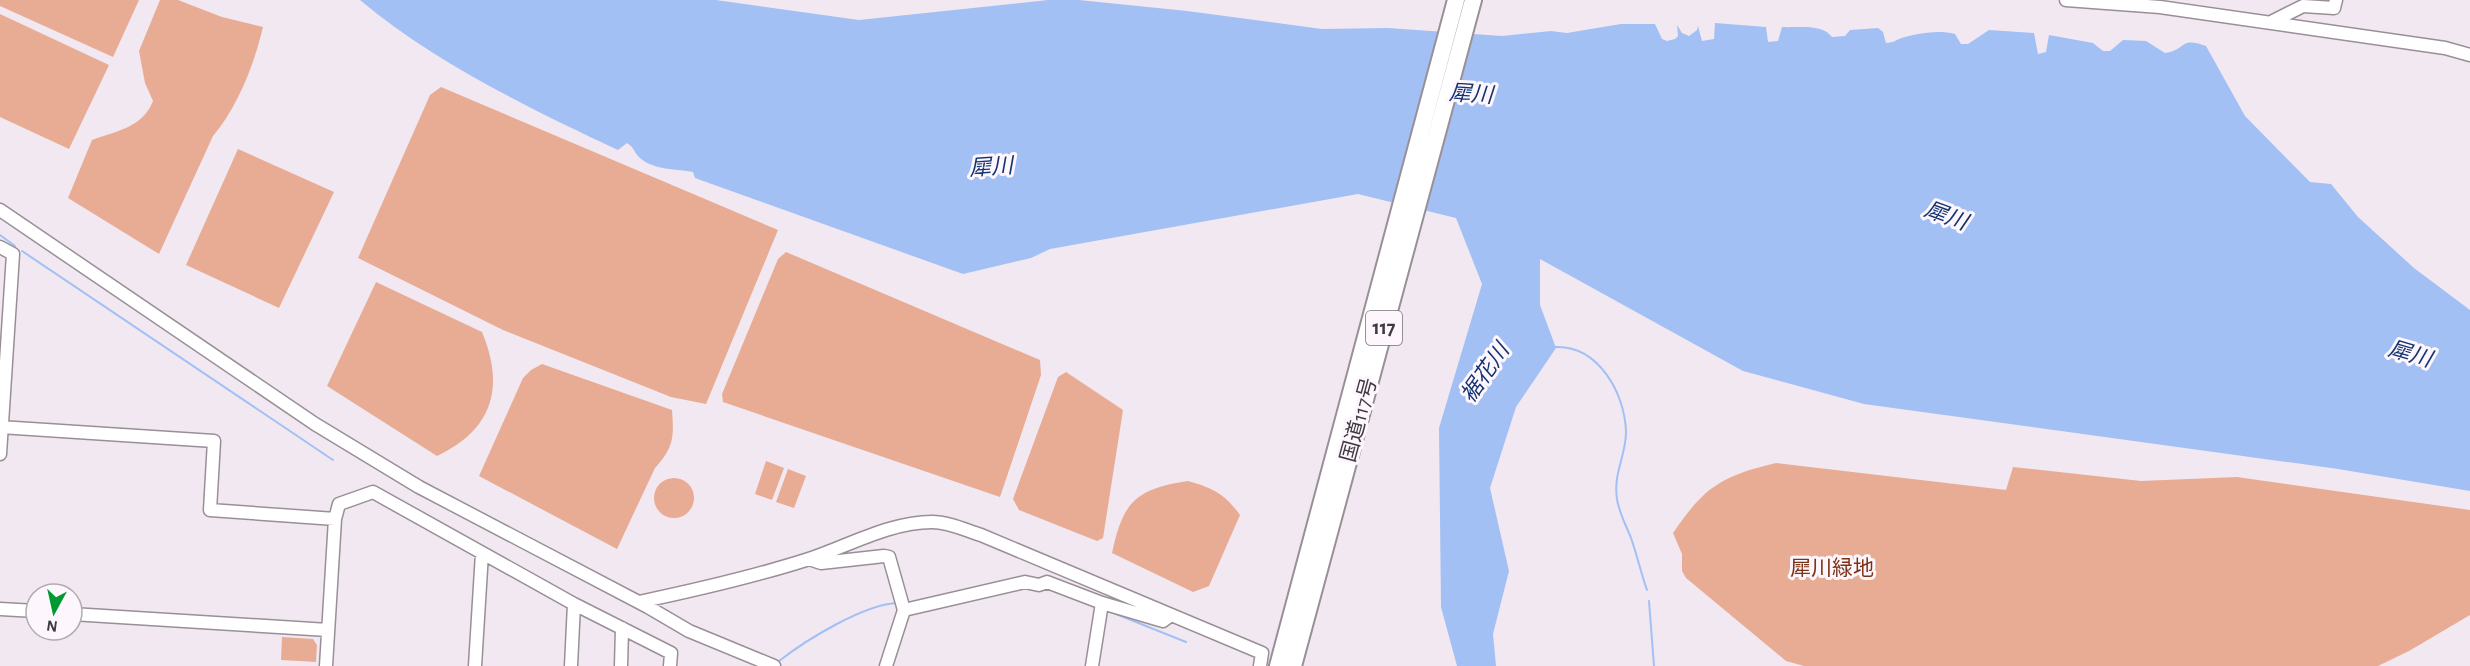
<svg xmlns="http://www.w3.org/2000/svg" width="2470" height="666" viewBox="0 0 2470 666" font-family="'Alegreya Sans','Noto Sans JP',sans-serif">
  <rect width="100%" height="100%" fill="#f2e8f1"/>
  <path fill="#e8ac95" d="M0,0H139L113,57L0,6Z
    M160,0H178L222,17L263,27C254,65 238,106 213,136L159,254L68,198L92,140C117,131 143,127 153,101L145,83L139,51Z
    M0,14L109,65L69,149L0,117Z
    M441,87L778,230L706,404L671,397L503,330L358,258L430,95Z
    M238,149L334,192L279,308L186,265Z
    M786,252L1040,360L1041,375L1000,497L723,402L722,394L778,259Z
    M376,282L482,332C505,387 493,430 437,456L327,386Z
    M542,364L672,410C674,437 674,447 655,468L617,549L479,476L523,378L531,370Z
    M1066,372L1123,410L1103,538L1097,541L1019,510L1013,499L1058,377Z
    M766,461L784,468L772,500L755,494Z
    M1776,463L2006,490L2013,467L2141,481L2237,477L2470,510V615L2409,651L2378,666H1804L1786,661L1686,578L1682,571V554L1673,533C1705,486 1722,476 1776,463Z
    M788,469L806,476L794,508L776,502Z
    M654 498a20 20 0 1 1 40 0a20 20 0 1 1-40 0Z
    M1188,481C1213,488 1225,494 1240,515L1209,586L1193,592L1112,553C1123,502 1135,489 1188,481Z
    M282,637L313,639L317,645L316,662L281,660Z"/>
  <path fill="#a2c0f4" d="M360,0H716L859,20L1048,0H1079L1187,11L1322,29L1388,28L1502,36L1551,31L1567,33L1621,24H1655L1662,39L1667,41L1675,39L1678,36L1677,25L1682,33L1689,36L1697,30L1698,26L1702,41L1714,39L1715,23L1766,27L1768,42L1778,41L1782,27C1797,28 1822,23 1832,37L1845,36L1850,30L1878,28L1883,32L1886,43C1894,43 1897,39 1905,37C1921,33 1938,30 1955,34L1961,44H1968L1989,30L2034,33L2038,54L2046,52L2049,35L2093,43L2103,51H2110L2123,40L2146,41L2165,53C2187,50 2179,36 2206,46L2245,116L2310,182L2331,184L2358,217L2414,268L2470,310V491L2338,469L1864,404L1743,371L1540,259V305L1556,348L1516,407L1490,488L1509,571L1493,634L1496,666H1457L1441,607L1439,428L1482,284L1456,218L1358,194L1050,249L1031,258L963,274L695,178L693,172C677,169 653,170 640,158C634,153 635,148 627,143L618,150C532,110 432,61 360,0Z"/>
  <g fill="none" stroke-linecap="round" stroke-linejoin="round">
    <path stroke="#a2c0f4" stroke-width="2" d="M0,235L15,246
      M22,251L333,460
      M1555,347C1598,345 1625,393 1626,432C1626,456 1613,473 1617,499C1619,513 1626,525 1631,538C1637,555 1641,573 1647,590
      M532,574L551,584
      M566,593L638,630
      M1649,601L1654,666
      M1111,612L1186,642
      M779,661C806,640 864,604 898,603"/>
    <defs>
      <path id="minor" d="M2066,0L2160,7L2445,48L2470,55
        M2271,22L2303,6L2334,8L2336,0
        M0,210L315,424L419,487L648,607L689,631L774,666
        M0,247L13,254L0,454
        M0,427L214,441L210,510L335,519
        M809,559L821,563L884,556L889,557L904,610L886,666
        M639,602C696,590 753,577 809,559C848,546 890,522 932,522C949,522 965,530 981,535L1262,653L1260,666
        M0,609L36,611
        M904,610L1025,582L1039,585L1047,582L1102,603L1163,621L1171,615
        M72,614L328,630
        M326,666L335,519L339,504L373,492L574,604L671,653L670,666
        M475,666L482,553
        M571,666L574,604
        M621,666L622,628
        M1092,666L1102,603"/>
      <path id="highway" d="M1278,666L1456,0
        M1293,666L1473,0"/>
    </defs>
    <use href="#minor" stroke="#998f97" stroke-width="15"/>
    <use href="#highway" stroke="#998f97" stroke-width="20"/>
    <use href="#minor" stroke="#fff" stroke-width="12"/>
    <use href="#highway" stroke="#fff" stroke-width="16"/>
  </g>
  <g text-anchor="middle" dominant-baseline="central" stroke-width="6" stroke-linejoin="round" paint-order="stroke">
    <rect fill="#fef6fd" stroke="#787277" stroke-width="1.5" x="1366" y="311" width="36" height="34" rx="4.5"/>
    <g font-size="20" font-weight="bold" fill="#3e3a3e">
      <text x="1384" y="328">117</text>
    </g>
    <g font-size="21" fill="#3e3a3e" stroke="#fef6fd">
      <text transform="translate(1359 420) rotate(-75)">国道117号</text>
    </g>
    <g font-size="21" fill="#7c3313" stroke="#fef6fd">
      <text x="1832" y="568">犀川緑地</text>
    </g>
    <g font-size="22" font-style="italic" fill="#133470" stroke="#fef6fd">
      <text transform="translate(1471 94) rotate(4)">犀川</text>
      <text transform="translate(991 167) rotate(-4)">犀川</text>
      <text transform="translate(1946 216) rotate(20)">犀川</text>
      <text transform="translate(2410 354) rotate(16)">犀川</text>
      <text transform="translate(1485 373) rotate(-55)">裾花川</text>
    </g>
  </g>
  <g transform="translate(54 612) rotate(188)"><circle r="28" fill="#fef6fd" stroke="#b1abb1" stroke-width="1.5"/>
  <path d="M0-4.5L10 22L0 15L-10 22Z" fill="#019932"/>
  <text y="-9" font-size="16" font-weight="bold" text-anchor="middle" fill="#3e3a3e">N</text>
  </g>
</svg>
